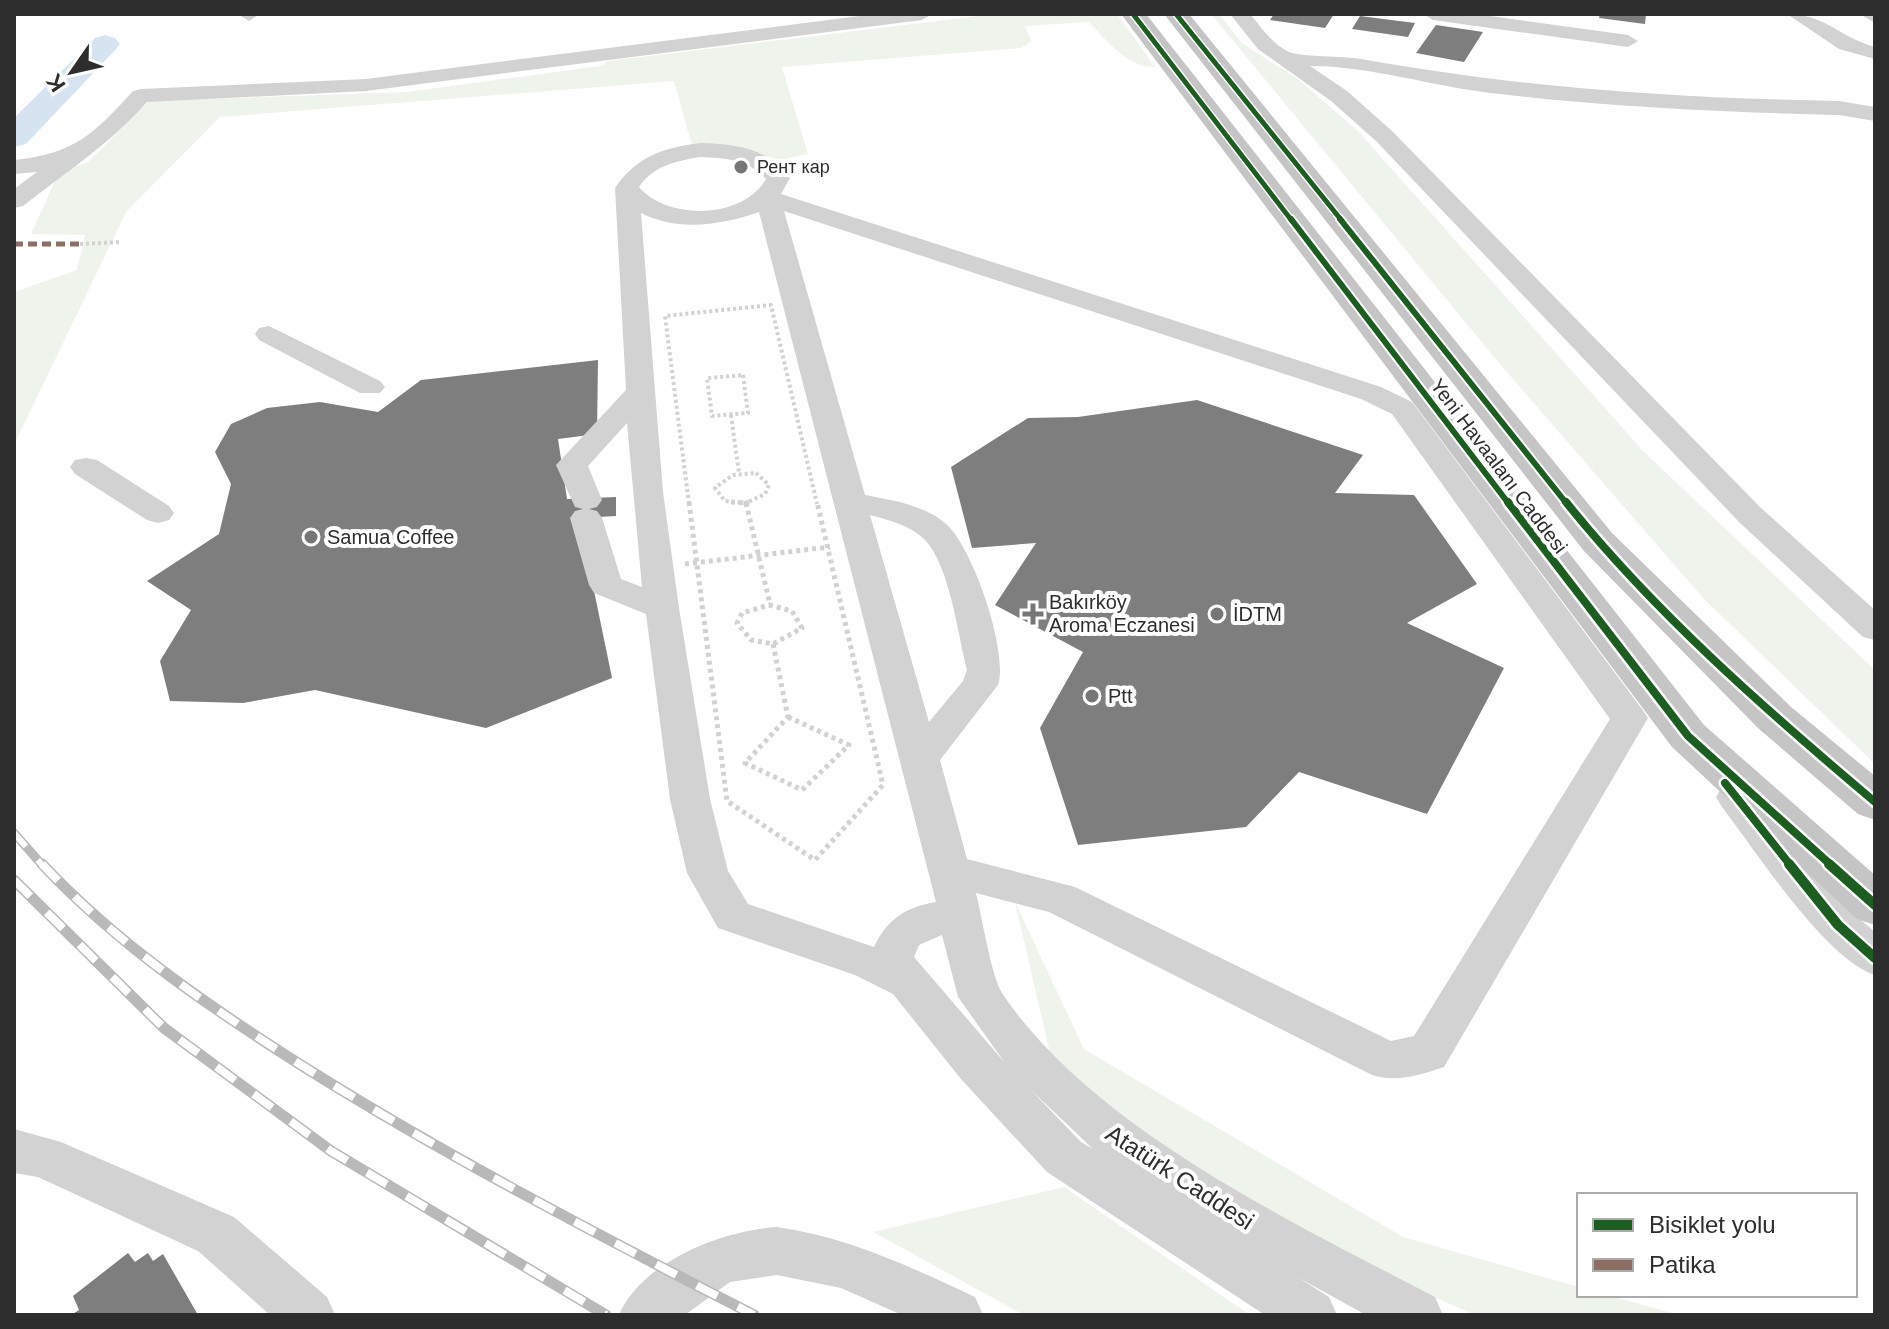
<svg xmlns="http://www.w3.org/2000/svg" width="1889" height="1329" viewBox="0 0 1889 1329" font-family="Arial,sans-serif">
  <rect width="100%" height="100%" fill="#fff"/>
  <path fill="#eef4eb" d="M995,14H1117L1155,67C1128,68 1106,40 1089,22L1024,26L1032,41L1021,48L782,67L808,154L781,160L729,147L692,146L674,81L220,117L126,212L14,445V296L17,291L77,270L85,235L31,234L59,172L88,162L149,101L407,92L600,66L608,61Z
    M1211,14H1219L1243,44L1298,79L1358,131L1644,452L1875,670V764L1703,598L1499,363Z
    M1015,902L1084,1049L1403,1237L1579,1287V1295H1608L1679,1315H1475L1397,1281L1119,1129L1050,1053Z
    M1064,1187L1250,1315H1024L873,1232Z"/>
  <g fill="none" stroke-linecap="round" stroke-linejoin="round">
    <path fill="#d6e4f2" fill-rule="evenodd" d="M105,35L115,38L120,44L115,50L26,144L14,147V118L95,38Z"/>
  </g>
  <path fill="#7e7e7e" d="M1274,14H1334L1325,28L1270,20Z
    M1600,14H1646L1645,24L1599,18Z
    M1360,16L1415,23L1408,37L1352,29Z
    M1436,25L1483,32L1464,62L1416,53Z
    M598,360L597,434L558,439L567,499L616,497V516L579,518L612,678L486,728L315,690L243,703L170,701L160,661L191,610L147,581L219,534L231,484L215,452L231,424L267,408L320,402L378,412L421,380Z
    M1197,400L1363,455L1335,493L1414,495L1477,584L1407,623L1504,668L1427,814L1299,772L1246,827L1078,845L1040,728L1083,652L995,605L1036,543L972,548L951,467L1028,418L1078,417Z
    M128,1253L135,1262L148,1253L153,1261L163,1254L198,1315H71L79,1310L73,1296Z"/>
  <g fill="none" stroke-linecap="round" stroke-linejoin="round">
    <path stroke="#d2d2d2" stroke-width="3" stroke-dasharray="2 2" stroke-linecap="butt" d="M14,15L17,14"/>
    <path stroke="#d2d2d2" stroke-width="4" stroke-dasharray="3 3" stroke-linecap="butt" d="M80,244L122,242
      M743,375L748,413L712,416L707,378Z
      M731,415L739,473
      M756,473L769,485L765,494L746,503L725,501L715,488L733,475Z
      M689,504L665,316L771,305L817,504"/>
    <path stroke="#d2d2d2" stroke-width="5" stroke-dasharray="4 4" stroke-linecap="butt" d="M689,502L727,801L815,860L883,785L817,502
      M731,502L746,503
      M746,503L770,604
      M746,503L749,502
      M685,564L830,547
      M769,605L792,611L802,628L773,644L751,640L737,623L742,613Z
      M773,644L788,717
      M788,717L849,745L802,790L745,763Z"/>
    <path fill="#d2d2d2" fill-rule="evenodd" d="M260,14L249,21L239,15L240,14Z
      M875,14H932L922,20L366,91L147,102C110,144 66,172 23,206L14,208V189L37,172L14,174V160C74,154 94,134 133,91L141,89L366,79Z
      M1230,14H1250C1262,28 1272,44 1289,52C1299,57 1345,56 1361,59C1524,88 1673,98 1839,101L1875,107V121L1839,115C1722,112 1607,107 1491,93C1431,86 1370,66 1310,66L1347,91L1392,131L1761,508L1875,610V640L1863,637L1739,522L1376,141L1331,101L1258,49Z
      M1423,14H1476L1628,35L1638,41L1628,47L1433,20Z
      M1787,14C1825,14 1839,37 1875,47V59L1839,49Z
      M1860,14H1875V23Z
      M700,143C735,144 769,148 790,178L781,194L1381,387L1412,402L1642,709L1648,718L1444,1067C1420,1075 1396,1083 1372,1075L1049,912L976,893C982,917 991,975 1002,993C1092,1128 1294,1223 1435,1297L1443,1315H1366L1299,1278L1329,1297L1337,1315H1265L1047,1172L961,1079L893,994L855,975L718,928L687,873L670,799L646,614L594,593L589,585L570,518L575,511L583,509L575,507L556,465L626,390L615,188C637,156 663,148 700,143ZM700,157C725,158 748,159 766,179C743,219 668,221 639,187C653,166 676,161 700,157ZM784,211L1361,399L1392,414L1610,719L1414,1036L1391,1041L1075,887L967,859L940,760L998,685C1009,653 973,547 946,524C925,505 891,500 865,495ZM759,212L936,902C906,907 887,919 874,947L748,904L728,871L710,799L679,608L663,492L641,213C678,232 722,225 759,212ZM627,423L642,587L621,579L602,518L597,511L589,509L597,507L602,500L588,466ZM870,515C889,520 912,526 926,541C950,568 958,635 967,670L963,681L929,722ZM942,935L958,997L1005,1063L914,957L919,945ZM1031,1090L1093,1149L1081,1142Z
      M269,326L380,381L385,387L380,393H360L259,340L255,334L259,328Z
      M86,458L97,460L169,506L174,513L169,520L158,523L147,520L75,474L70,467L75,460Z
      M1736,783L1750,787L1853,913L1875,932V975C1825,959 1756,851 1722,807L1716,797L1722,787Z
      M14,1129L61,1142L234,1217L327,1297L335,1315H270L198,1251L38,1177L14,1173Z
      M777,1227C848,1237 911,1267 975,1297L983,1315H902L841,1288L777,1275L730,1282L685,1315H619C641,1262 723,1230 777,1227Z"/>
    <path fill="#c5c5c5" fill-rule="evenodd" d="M1121,14H1146L1704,725L1875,875V925L1857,919L1672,747Z
      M1164,14H1189L1612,533L1791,707L1875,776V820L1858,814L1759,729L1584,551Z"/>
    <defs>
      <path id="rail-far1" d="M14,833L43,866"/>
      <path id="rail" d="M42,864C119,946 214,1010 309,1070C453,1160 603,1237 754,1315
        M14,880L164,1028L331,1151L606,1315"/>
    </defs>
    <use href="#rail-far1" stroke="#b9b9b9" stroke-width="9"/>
    <use href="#rail" stroke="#b9b9b9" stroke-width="11"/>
    <use href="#rail-far1" stroke="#fff" stroke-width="6" stroke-dasharray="18" stroke-linecap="butt"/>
    <use href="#rail" stroke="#fff" stroke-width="8" stroke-dasharray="23" stroke-linecap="butt"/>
    <path stroke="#8d6e63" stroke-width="5" stroke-dasharray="9 5" stroke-linecap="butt" d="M14,244H80"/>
    <defs>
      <path id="cycleway-far3" d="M1133,14L1292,221
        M1176,14L1342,221"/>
      <path id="cycleway-far2" d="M1291,219L1509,504
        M1340,219L1567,504"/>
      <path id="cycleway-far1" d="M1508,502L1688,736L1832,866
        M1566,502C1654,612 1767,711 1875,802
        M1725,783L1791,866"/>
      <path id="cycleway" d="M1789,864L1838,925L1875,958
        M1829,864L1875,905"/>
    </defs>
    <use href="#cycleway-far3" stroke="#fff" stroke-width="8"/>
    <use href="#cycleway-far2" stroke="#fff" stroke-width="10"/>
    <use href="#cycleway-far1" stroke="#fff" stroke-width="13"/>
    <use href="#cycleway" stroke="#fff" stroke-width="15"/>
    <use href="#cycleway-far3" stroke="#1b5e20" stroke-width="5"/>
    <use href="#cycleway-far2" stroke="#1b5e20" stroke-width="6"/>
    <use href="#cycleway-far1" stroke="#1b5e20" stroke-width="8"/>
    <use href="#cycleway" stroke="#1b5e20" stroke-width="10"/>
  </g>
  <g fill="#767676" stroke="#fff" stroke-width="3">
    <circle cx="741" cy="167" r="8"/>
    <circle cx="311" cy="537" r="8"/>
    <path d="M1029 602h8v8h8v8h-8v8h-8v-8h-8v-8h8z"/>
    <circle cx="1217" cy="614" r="8"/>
    <circle cx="1092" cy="696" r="8"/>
  </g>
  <g text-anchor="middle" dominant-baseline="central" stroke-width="8" stroke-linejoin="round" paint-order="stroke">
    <g font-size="18" fill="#2d2d2d" stroke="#fff" text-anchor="start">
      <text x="757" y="167">Рент кар</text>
    </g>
    <g font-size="20" fill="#2d2d2d" stroke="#fff">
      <text transform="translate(1499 466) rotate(53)">Yeni Havaalanı Caddesi</text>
    </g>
    <g font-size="20" fill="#2d2d2d" stroke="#fff" text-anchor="start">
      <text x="327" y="537">Samua Coffee</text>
      <text x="1049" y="602">Bakırköy<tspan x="1049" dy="23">Aroma Eczanesi</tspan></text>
      <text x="1233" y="614">İDTM</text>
      <text x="1108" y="696">Ptt</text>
    </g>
    <g font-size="24" fill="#2d2d2d" stroke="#fff">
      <text transform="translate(1180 1177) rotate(33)">Atatürk Caddesi</text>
    </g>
  </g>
  <rect width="1889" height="1329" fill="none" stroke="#2d2d2d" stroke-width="32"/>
  <rect x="1577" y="1193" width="280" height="104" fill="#ffffff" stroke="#ababab" stroke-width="2"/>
  <rect x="1593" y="1219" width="40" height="12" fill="#1b5e20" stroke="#ababab" stroke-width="2"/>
  <text x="1649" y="1233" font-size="24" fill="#2d2d2d">Bisiklet yolu</text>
  <rect x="1593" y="1259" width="40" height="12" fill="#8d6e63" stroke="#ababab" stroke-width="2"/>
  <text x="1649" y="1273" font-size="24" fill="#2d2d2d">Patika</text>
  <g transform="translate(72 72) rotate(236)" stroke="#ffffff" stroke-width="6" paint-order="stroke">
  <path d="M0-6L14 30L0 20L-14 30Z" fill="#2d2d2d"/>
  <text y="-12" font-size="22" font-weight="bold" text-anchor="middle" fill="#2d2d2d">K</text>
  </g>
</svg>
